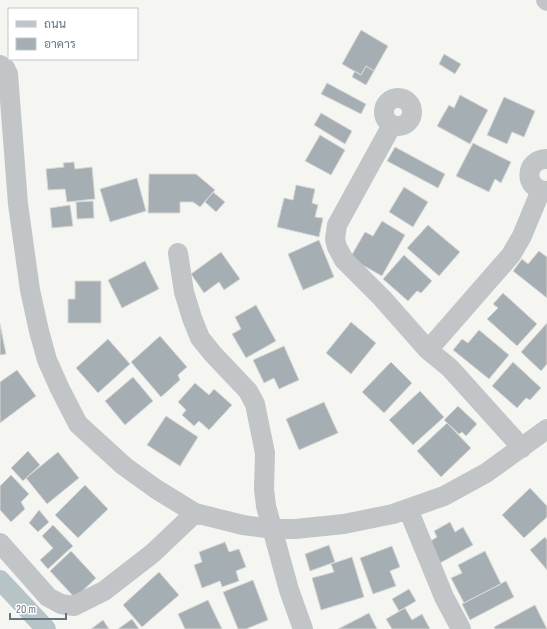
<svg xmlns="http://www.w3.org/2000/svg" width="547" height="629" viewBox="0 0 547 629" font-family="'Sofia Sans Condensed',Sarabun,sans-serif">
  <rect width="100%" height="100%" fill="#f5f5f2"/>
  <g fill="none" stroke-linecap="round" stroke-linejoin="round">
    <path stroke="#b6c3c7" stroke-width="20" d="M0,580L46,629"/>
  </g>
  <path fill="#a5aeb3" stroke="#d7d7d4" d="M361,30L388,46L374,71L366,66L361,75L342,64Z
    M444,54L461,64L455,74L439,64Z
    M366,66L374,71L366,85L352,77L355,71L361,75Z
    M327,83L366,104L361,114L321,94Z
    M460,95L488,110L470,144L437,126L449,105L454,108Z
    M504,97L535,111L524,137L512,132L507,144L487,135Z
    M321,113L352,131L345,144L314,125Z
    M320,135L345,150L331,175L305,161Z
    M473,143L511,162L501,183L495,179L489,192L456,176Z
    M395,147L445,174L438,188L387,161Z
    M74,162L75,169L92,167L95,199L67,202L65,189L48,190L46,169L64,167L63,163Z
    M149,174H196L215,190L200,207L193,202H180V213H148Z
    M137,178L146,211L110,222L100,189Z
    M296,185L315,189L312,203L318,205L315,217L323,218L319,237L277,227L284,198L293,200Z
    M404,187L428,202L413,227L389,212Z
    M213,192L225,202L216,212L205,202Z
    M93,201L94,218L77,219L76,202Z
    M70,205L73,226L52,228L50,208Z
    M382,221L405,235L382,276L350,258L365,232L373,236Z
    M428,225L460,252L439,276L407,248Z
    M319,240L334,277L303,290L288,254Z
    M539,251L547,257V298L513,271L522,259L528,264Z
    M221,252L240,279L224,290L219,282L204,293L191,274Z
    M404,255L432,281L421,293L417,291L408,301L383,279Z
    M145,261L159,289L122,308L108,280Z
    M75,281H101V323H68V299H75Z
    M503,293L537,324L517,346L487,319L498,308L493,304Z
    M256,305L276,341L246,358L232,334L241,329L235,317Z
    M351,322L376,343L351,374L326,353Z
    M547,323V364L541,371L521,352Z
    M0,324L6,354L0,355Z
    M479,330L509,355L489,379L453,350L462,339L468,343Z
    M160,336L187,367L178,375L180,380L161,397L131,362Z
    M108,339L130,364L98,393L76,368Z
    M284,346L299,380L279,389L274,378L264,383L253,360Z
    M391,362L412,383L384,413L362,392Z
    M513,362L541,388L530,400L526,398L517,408L492,386Z
    M17,370L36,396L0,423V382Z
    M133,377L153,401L125,425L105,401Z
    M195,383L209,395L214,389L232,405L209,430L199,421L194,426L182,415L186,410L178,402Z
    M420,391L444,417L413,445L389,420Z
    M324,402L338,433L299,450L286,419Z
    M458,406L477,424L466,436L462,432L459,434L444,420Z
    M166,416L198,437L180,466L147,445Z
    M447,423L471,448L441,477L417,451Z
    M28,451L40,465L23,481L11,468Z
    M58,452L79,478L47,504L26,478Z
    M11,475L29,494L21,502L25,509L11,522L0,510V486Z
    M85,485L108,509L78,538L55,515Z
    M530,488L547,506V517L524,538L502,515Z
    M39,510L49,522L38,532L29,523Z
    M450,522L455,532L463,527L473,545L440,563L429,542L437,537L434,531Z
    M53,525L73,546L48,569L40,560L53,548L42,536Z
    M545,537L547,540V570L530,550Z
    M225,542L229,552L239,549L246,567L236,571L239,581L222,587L220,581L202,588L194,565L202,562L199,552Z
    M329,545L335,562L310,571L305,554Z
    M392,546L400,567L390,571L396,586L373,594L360,558Z
    M71,551L96,578L75,598L50,571Z
    M485,551L501,584L464,603L451,578L462,573L458,565Z
    M352,557L364,597L321,610L312,578L334,572L331,564Z
    M159,572L179,595L142,627L123,605Z
    M253,580L268,620L246,629H238L223,592Z
    M506,581L514,597L470,620L462,604Z
    M409,589L416,601L399,611L392,599Z
    M208,600L222,629H185L178,614Z
    M535,605L547,629H495L494,627Z
    M405,608L412,620L422,614L430,629H392L386,619Z
    M369,613L377,629H338Z
    M132,619L139,629H118Z
    M103,620L109,629H91Z"/>
  <g fill="none" stroke-linecap="round" stroke-linejoin="round">
    <path stroke="#c1c5c8" stroke-width="20" d="M546,0L547,1
      M0,65L5,68L8,74L18,204L30,290L39,331L47,360L60,389L78,424L124,466L156,489L195,513L243,525L273,529H295L344,524L393,514L444,496L486,473L547,429
      M384 112a14 14 0 1 1 28 0a14 14 0 1 1-28 0Z
      M392,125L337,225L335,239L337,247L344,260L382,298L428,350L450,368L522,448
      M547,159C524,159 523,190 547,191
      M178,253L184,292L192,318L200,338L213,354L248,391L255,404L265,453L264,489L266,506L289,590L303,629
      M428,350L511,255L522,236L541,190
      M408,509L444,597L461,629
      M0,543L48,597L61,604L74,606L104,591L153,553L195,513"/>
  </g>
  <rect x="8" y="8" width="130" height="52" fill="#ffffff" stroke="#c1c8cd"/>
  <rect x="16" y="21" width="20" height="6" fill="#c1c5c8" stroke="#c1c8cd"/>
  <text x="44" y="28" font-size="12" fill="#647583">ถนน</text>
  <rect x="16" y="38" width="20" height="12" fill="#a5aeb3" stroke="#c1c8cd"/>
  <text x="44" y="48" font-size="12" fill="#647583">อาคาร</text>
  <path d="M10 613v6h56v-6" fill="none" stroke="#647583" stroke-width="2"/>
  <text x="16" y="613" font-size="12" fill="#647583" stroke="#ffffff" stroke-width="3" paint-order="stroke">20 m</text>
</svg>
